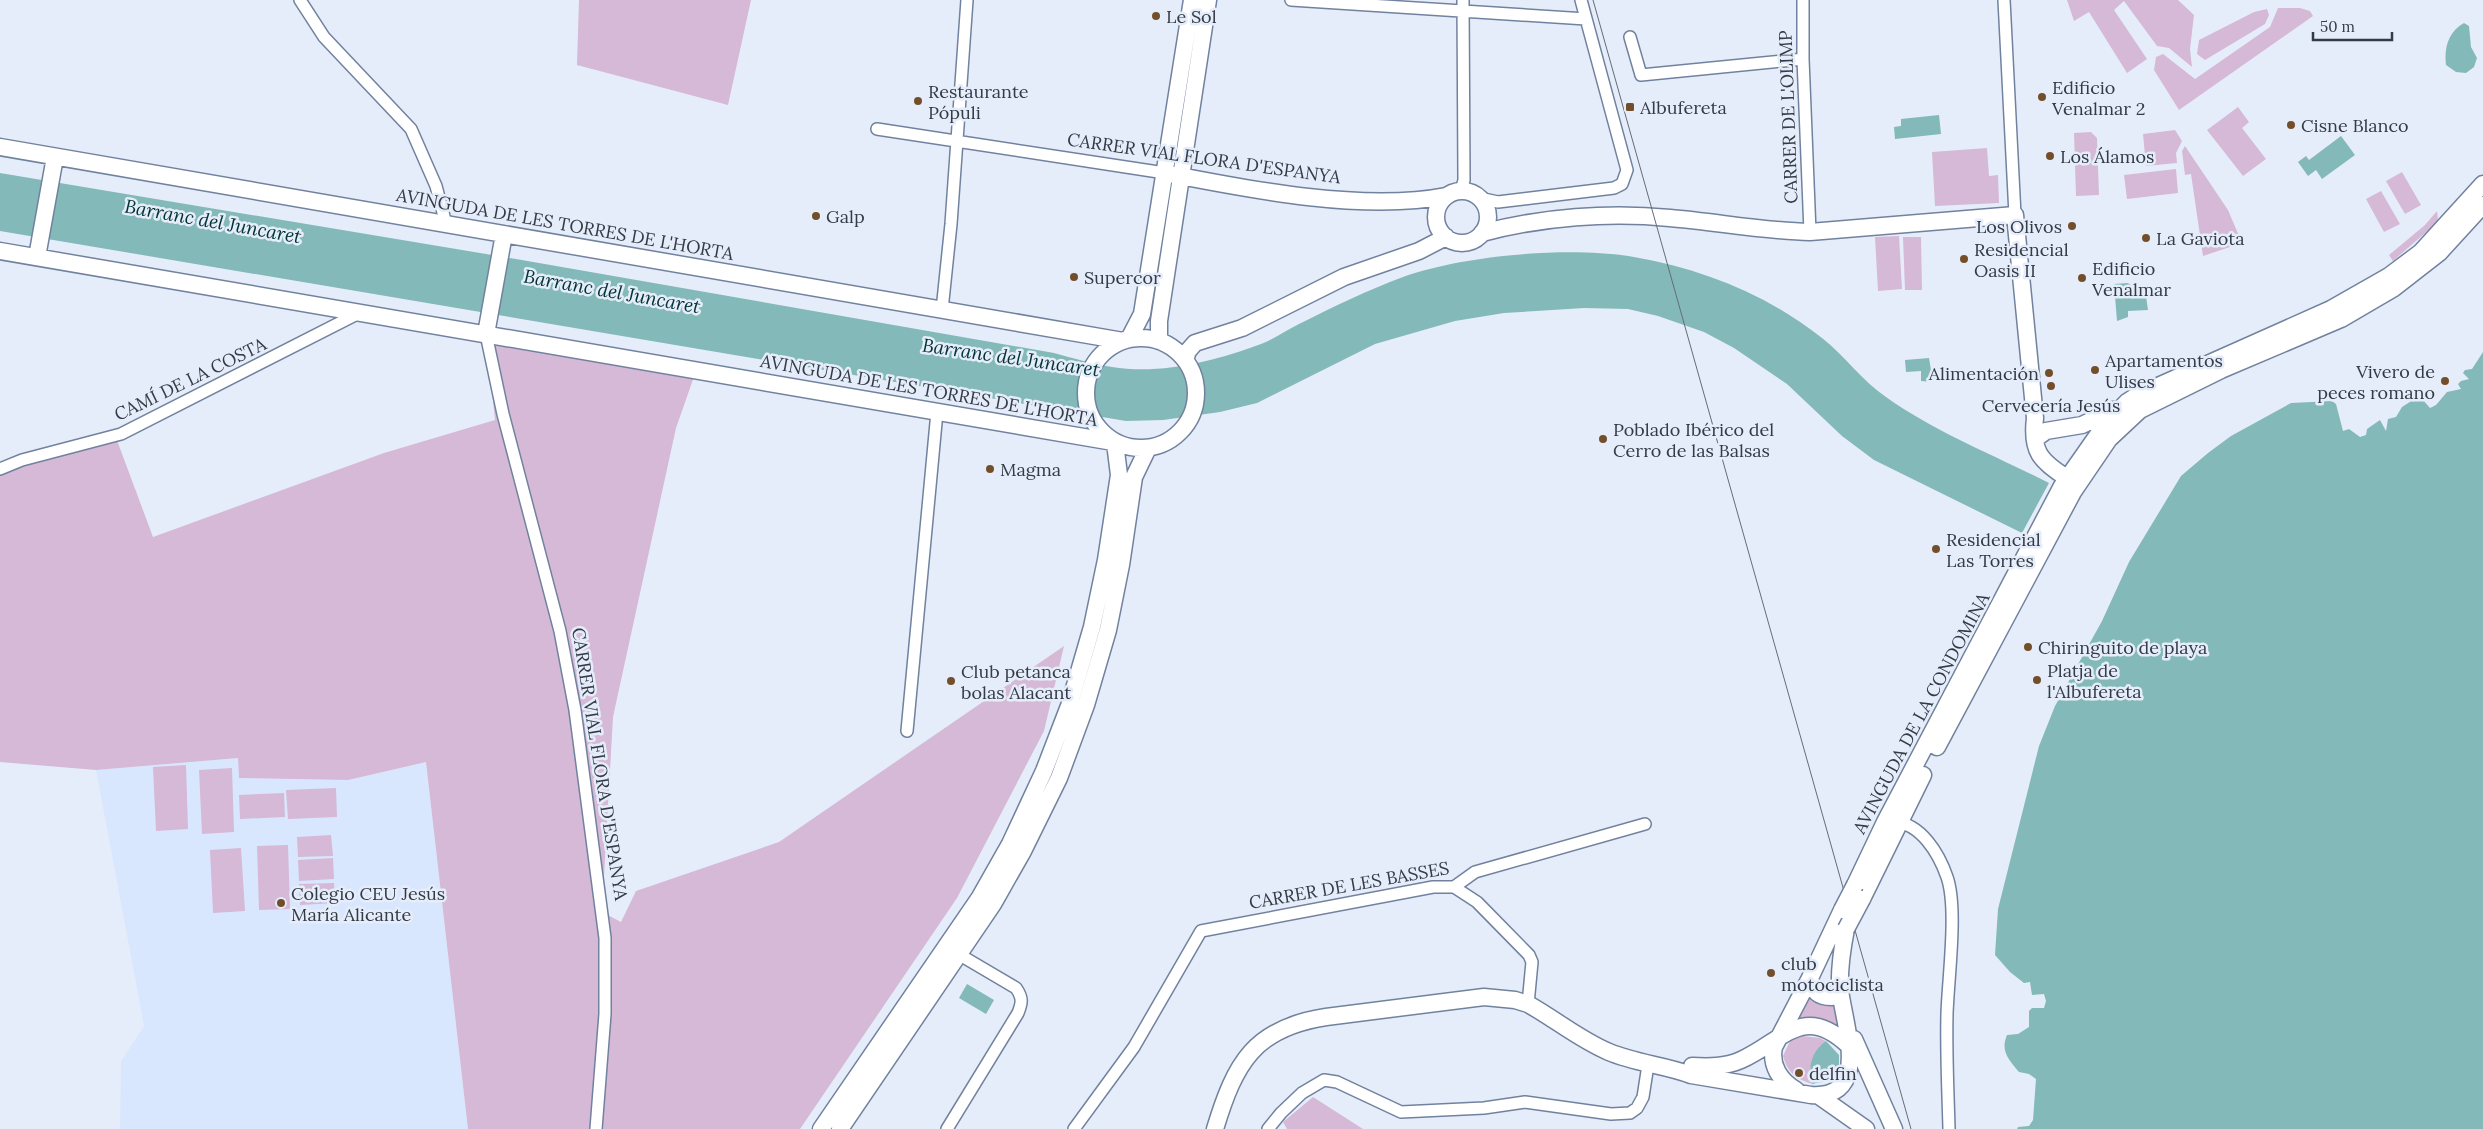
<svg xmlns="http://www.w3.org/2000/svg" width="2483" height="1129" viewBox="0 0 2483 1129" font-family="Lora,serif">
  <rect width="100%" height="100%" fill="#e6edfa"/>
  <path fill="#d9e7fe" d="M238,758L239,778L348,780L426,762L468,1129H120L121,1061L144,1026L96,770Z"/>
  <path fill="#d5b9d6" d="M579,0H751L728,105L577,65Z
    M2067,0H2178L2194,15L2190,49L2192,67L2169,48L2157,46L2124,1L2114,10L2147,59L2127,73L2089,12L2074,21Z
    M2278,8H2300L2310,11L2313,16L2179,110L2154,70L2156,57L2163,54L2195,79L2270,27Z
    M2267,9L2269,15L2265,24L2205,60L2197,54L2199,40L2254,12Z
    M2238,107L2249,122L2242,128L2266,159L2243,176L2207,130Z
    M2175,130L2182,141L2176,153L2177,163L2146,166L2143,134Z
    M2091,132L2097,138L2099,195L2076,196L2074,133Z
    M2185,146L2228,210L2242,243L2203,256L2191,174L2185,175L2182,151Z
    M1987,148L1989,176L1998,175L1999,203L1935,206L1932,152Z
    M2176,169L2178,193L2127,199L2124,175Z
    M2402,172L2421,205L2405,214L2386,181Z
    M2381,191L2400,224L2384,232L2366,199Z
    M2437,211L2438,220L2432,227L2393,261L2389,255L2425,225Z
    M1899,236L1902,289L1878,291L1875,237Z
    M1903,237H1921L1922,290H1905Z
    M486,334L696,371L676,428L613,717L602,912L621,922L636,891L779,842L1064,646L1044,731L957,898L800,1129H468L426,762L348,780L239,778L238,758L96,770L0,762V469L115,435L153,537L384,453L495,420Z
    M186,765L188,829L156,831L153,767Z
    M232,768L234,832L202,834L199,770Z
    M336,788L337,817L288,819L286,790Z
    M284,793L285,817L240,819L239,795Z
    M331,835L333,856L298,857L297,837Z
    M288,845L290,909L259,910L257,846Z
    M241,848L245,911L213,913L210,850Z
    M333,858L334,879L299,881L298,860Z
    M334,883L335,903L300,905L299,884Z
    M1811,996L1833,1004L1840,1031L1796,1023Z
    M1803,1036L1820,1038L1826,1041C1812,1052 1808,1067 1812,1084C1796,1079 1787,1072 1783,1056L1790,1041Z
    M1313,1097L1363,1129H1287L1283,1122Z"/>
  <path fill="#83b9b8" d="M2464,23L2469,26L2471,47L2477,58L2474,67L2466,73L2456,72L2446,65C2444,48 2448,32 2464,23Z
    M1939,115L1941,134L1895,139L1894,127L1901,126V119Z
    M2341,136L2355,155L2322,179L2316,170L2308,176L2298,162L2306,156L2309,160Z
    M0,173L516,259L1054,353C1073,358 1092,364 1112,367C1161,375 1215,361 1261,344C1274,339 1287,330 1299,324C1333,307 1368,290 1403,277C1465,255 1570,246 1634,257C1703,269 1768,295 1822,338C1845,356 1862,381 1886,397C1933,431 1996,456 2049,483L2022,533L1874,460L1842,436L1787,384L1734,348L1704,332L1658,316L1628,309L1584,308L1504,313L1455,321L1375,344L1257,403L1220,412L1163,420L1126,421L0,231Z
    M2128,283L2146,296L2148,310L2128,311V317L2117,321L2114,284Z
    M2483,352V1129H2017L2018,1127L2029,1126L2033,1120L2036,1079L2029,1074L2019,1072C2009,1060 2000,1051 2007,1035L2018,1034L2029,1027V1011L2032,1008H2044L2046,1001L2044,994L2032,995L2030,982L2024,983L2010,972L1995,955L1998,909L2039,746L2055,706L2102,621L2129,562L2181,476L2208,453L2231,436L2291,403L2332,401L2336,404L2343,431L2349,429L2360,437L2366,435L2367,429L2380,420L2386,431L2388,419L2396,417L2402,407L2416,398L2423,400L2430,408L2436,405L2447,392L2461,389L2458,384L2461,381L2469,379L2463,373L2465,370L2472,369Z
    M1929,358L1933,382L1921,381V371L1906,372L1905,360Z
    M967,984L994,1000L986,1014L959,998Z
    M1826,1041L1839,1055V1068L1827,1081L1812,1084C1808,1066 1811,1052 1826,1041Z"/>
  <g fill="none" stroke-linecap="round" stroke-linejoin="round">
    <defs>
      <path id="street" d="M300,0L324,37L411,129L436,186L446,224
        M1291,0L1586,19
        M1803,0V59L1810,232
        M2004,0L2015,215
        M1630,37L1641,75L1803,59
        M877,129L1165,173
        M1461,191L1464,180L1463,0
        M1479,198L1498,202L1614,188L1622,184L1627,170L1581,0
        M942,310L951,224L967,0
        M486,334L503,414L560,631L575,710L605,938V1014L596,1129
        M0,469L22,460L121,434L361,312
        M907,731L937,412
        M1894,822C1921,823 1939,854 1947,877C1958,908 1948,979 1947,1014C1946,1052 1948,1091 1949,1129
        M1454,887L1477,902L1529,955L1532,962L1528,1004
        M947,1129L1018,1013C1022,1003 1023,998 1016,988L960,955
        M1074,1129L1134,1047L1201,931L1433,887H1454L1475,872L1645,824
        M1268,1129L1281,1113L1302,1093L1324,1080L1337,1082L1401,1112L1484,1108L1525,1102L1611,1114L1630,1113L1637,1108L1643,1097L1648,1065"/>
      <path id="secondary" d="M0,147L1123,341
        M1170,174C1251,190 1365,212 1446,196
        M1436 217a26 26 0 1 1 52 0a26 26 0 1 1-52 0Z
        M1482,233C1542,217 1609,212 1670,218C1717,222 1763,231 1810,232L2015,215L2035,418C2031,451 2040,461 2067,478L2076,476
        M0,251L1113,442
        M37,257L55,157
        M486,334L504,234
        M1086 393a55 55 0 1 1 110 0a55 55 0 1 1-110 0Z
        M1129,339L1142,314L1192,0
        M1159,341V321L1208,0
        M1185,360L1188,351L1195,343L1242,328L1344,277L1419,251L1446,237
        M2035,439L2046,431L2082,425L2113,410
        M1937,747L2073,492L2109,439L2140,410L2221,370L2341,319L2394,288L2439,253L2483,205
        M1855,885L1885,822L2062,486L2104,426L2127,402L2138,395L2331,309L2389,276L2421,252L2483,184
        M1862,899L1923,775
        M1810,978C1813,992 1818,997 1832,997L1840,989
        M1854,1039L1894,1129
        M1692,1066C1709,1067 1725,1067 1741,1060C1783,1041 1803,1003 1848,1045
        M1796,1090C1780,1081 1770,1065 1774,1047L1810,978L1842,910
        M1819,1096L1866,1129
        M821,1129L980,897L1010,844L1044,771L1069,706L1092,627L1106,560L1119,475L1115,443
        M840,1129L993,904L1023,851L1059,778L1086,705L1108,630L1121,565L1134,477L1148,448
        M1215,1129C1235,1063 1254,1028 1326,1017L1484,997L1515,1000L1528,1004C1555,1019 1580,1040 1609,1052C1635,1063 1664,1065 1691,1075L1811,1095C1872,1099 1844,1024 1840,990C1839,970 1842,949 1846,929"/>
    </defs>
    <use href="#street" stroke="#71829e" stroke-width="14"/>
    <use href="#secondary" stroke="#71829e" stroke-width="19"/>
    <use href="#street" stroke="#fff" stroke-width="11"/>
    <use href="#secondary" stroke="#fff" stroke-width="16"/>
    <path stroke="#656c79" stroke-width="1" d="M1593,0L1911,1129"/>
    <defs>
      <path id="secondary-bridge" d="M1842,910L1855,885
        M1846,929L1862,899"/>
    </defs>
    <use href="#secondary-bridge" stroke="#71829e" stroke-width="19" stroke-linecap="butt"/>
    <use href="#secondary-bridge" stroke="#fff" stroke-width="16"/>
  </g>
  <g fill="#734e2a" stroke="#e6edfa" stroke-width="2">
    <circle cx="1156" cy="16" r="5"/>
    <circle cx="2042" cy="97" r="5"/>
    <circle cx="918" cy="101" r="5"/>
    <rect x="1625" y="102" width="10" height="10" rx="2.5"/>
    <circle cx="2291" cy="125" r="5"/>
    <circle cx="2050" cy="156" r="5"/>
    <circle cx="816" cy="216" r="5"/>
    <circle cx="2072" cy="226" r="5"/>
    <circle cx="2146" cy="238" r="5"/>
    <circle cx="1964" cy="259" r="5"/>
    <circle cx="1074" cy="277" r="5"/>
    <circle cx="2082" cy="278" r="5"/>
    <circle cx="2095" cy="370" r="5"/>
    <circle cx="2049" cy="373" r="5"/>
    <circle cx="2445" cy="381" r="5"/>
    <circle cx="2051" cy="386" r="5"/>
    <circle cx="1603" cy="439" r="5"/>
    <circle cx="990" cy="469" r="5"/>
    <circle cx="1936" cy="549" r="5"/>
    <circle cx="2028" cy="647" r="5"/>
    <circle cx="2037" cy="680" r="5"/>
    <circle cx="951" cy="681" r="5"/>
    <circle cx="281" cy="903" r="5"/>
    <circle cx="1771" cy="973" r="5"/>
    <circle cx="1799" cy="1073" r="5"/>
  </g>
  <g text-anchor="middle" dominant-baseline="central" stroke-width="5" stroke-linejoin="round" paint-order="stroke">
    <g font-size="18" fill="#333b47" stroke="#e6edfa" text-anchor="start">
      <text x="1166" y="16">Le Sol</text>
      <text x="2052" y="87">Edificio<tspan x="2052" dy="21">Venalmar 2</tspan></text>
      <text x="928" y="91">Restaurante<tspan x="928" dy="21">Pópuli</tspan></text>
      <text x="1640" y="107">Albufereta</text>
      <text x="2301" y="125">Cisne Blanco</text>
      <text x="2060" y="156">Los Álamos</text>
      <text x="826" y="216">Galp</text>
      <text x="2062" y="226" text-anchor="end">Los Olivos</text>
      <text x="2156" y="238">La Gaviota</text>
      <text x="1974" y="249">Residencial<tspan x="1974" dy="21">Oasis II</tspan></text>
      <text x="2092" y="268">Edificio<tspan x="2092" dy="21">Venalmar</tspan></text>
      <text x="1084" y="277">Supercor</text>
      <text x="2105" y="360">Apartamentos<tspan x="2105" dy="21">Ulises</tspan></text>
      <text x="2435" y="371" text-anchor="end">Vivero de<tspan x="2435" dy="21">peces romano</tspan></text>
      <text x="2039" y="373" text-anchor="end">Alimentación</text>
      <text x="2051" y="405" text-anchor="middle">Cervecería Jesús</text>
      <text x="1613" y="429">Poblado Ibérico del<tspan x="1613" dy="21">Cerro de las Balsas</tspan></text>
      <text x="1000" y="469">Magma</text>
      <text x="1946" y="539">Residencial<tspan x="1946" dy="21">Las Torres</tspan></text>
      <text x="2038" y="647">Chiringuito de playa</text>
      <text x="2047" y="670">Platja de<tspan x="2047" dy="21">l'Albufereta</tspan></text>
      <text x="961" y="671">Club petanca<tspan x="961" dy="21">bolas Alacant</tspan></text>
      <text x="291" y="893">Colegio CEU Jesús<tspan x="291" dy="21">María Alicante</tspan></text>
      <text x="1781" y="963">club<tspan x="1781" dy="21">motociclista</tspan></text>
      <text x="1809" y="1073">delfin</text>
    </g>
    <g font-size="18" fill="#333b47" stroke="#e6edfa">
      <text transform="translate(1788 117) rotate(-92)">CARRER DE L'OLIMP</text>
      <text transform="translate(1204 158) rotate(8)">CARRER VIAL FLORA D'ESPANYA</text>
      <text transform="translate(565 224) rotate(10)">AVINGUDA DE LES TORRES DE L'HORTA</text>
      <text transform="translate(190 379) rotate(-26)">CAMÍ DE LA COSTA</text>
      <text transform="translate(929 390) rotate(10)">AVINGUDA DE LES TORRES DE L'HORTA</text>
      <text transform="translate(1921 713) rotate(-62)">AVINGUDA DE LA CONDOMINA</text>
      <text transform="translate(600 764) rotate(81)">CARRER VIAL FLORA D'ESPANYA</text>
      <text transform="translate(1349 885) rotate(-10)">CARRER DE LES BASSES</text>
    </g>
    <g font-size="19" font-style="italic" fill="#033" stroke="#e6edfa">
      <text transform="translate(213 221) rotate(10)">Barranc del Juncaret</text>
      <text transform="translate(612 291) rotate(10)">Barranc del Juncaret</text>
      <text transform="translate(1011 357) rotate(8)">Barranc del Juncaret</text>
    </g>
  </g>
  <path d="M2313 32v8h79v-8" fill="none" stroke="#333b47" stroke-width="2.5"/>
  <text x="2320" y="32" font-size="15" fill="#333b47" stroke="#e6edfa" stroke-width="4" paint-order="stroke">50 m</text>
</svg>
